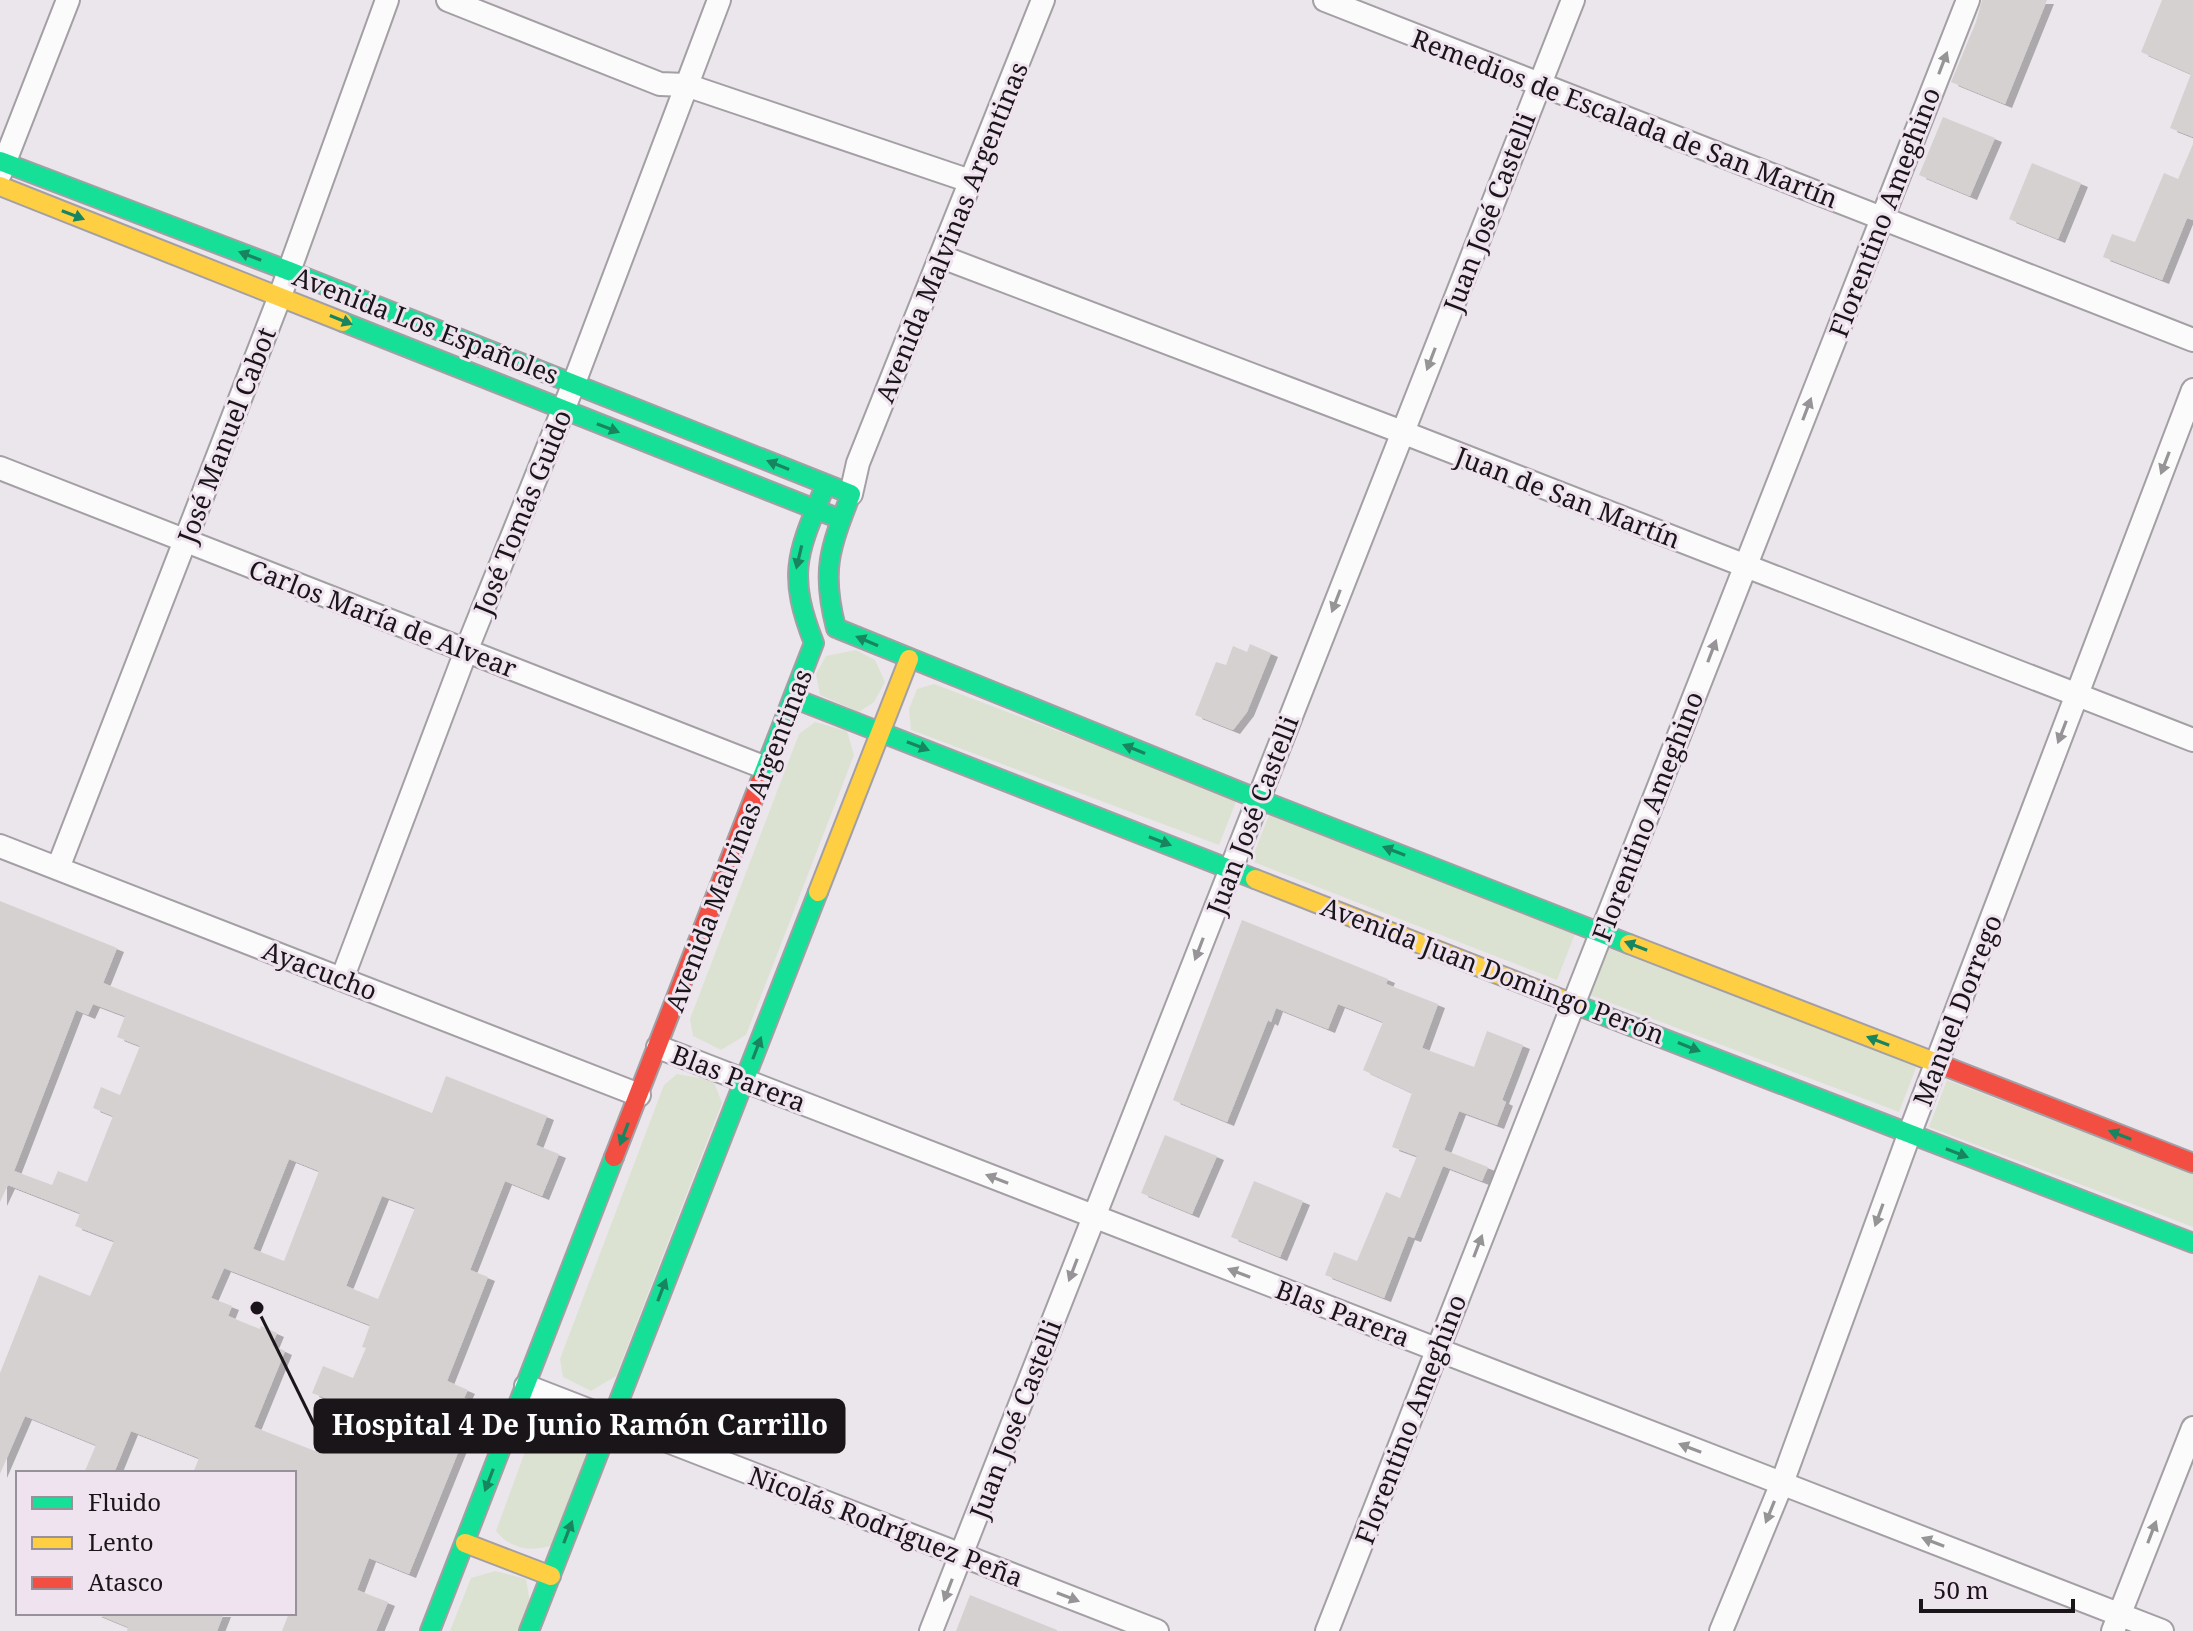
<svg xmlns="http://www.w3.org/2000/svg" width="2193" height="1631" viewBox="0 0 2193 1631" font-family="'Noto Serif',serif">
  <defs>
    <filter id="shadow"><feDropShadow dx="7" dy="4" stdDeviation="0" flood-color="#0004"/></filter>
  </defs>
  <rect width="100%" height="100%" fill="#ebe6eb"/>
  <path fill="#dce2d2" d="M856,650L875,660L885,682L874,702L859,712L820,695L816,674L826,656Z
    M934,684L1237,799L1219,845L911,730L909,709L917,689Z
    M815,722L847,731L854,755L746,1035L721,1050L693,1036L690,1019L799,734Z
    M1269,815L1575,934L1557,980L1251,861Z
    M1605,947L1917,1065L1899,1112L1587,994Z
    M677,1074L713,1080L722,1103L616,1376L591,1391L563,1377L560,1359L664,1085Z
    M1947,1080L2193,1174V1227L1929,1127Z
    M554,1423L584,1436L589,1455L554,1545C531,1552 512,1550 496,1531L534,1427Z
    M495,1571L526,1579L530,1603L519,1631H450L471,1578Z"/>
  <path fill="#d5d1d1" fill-rule="evenodd" filter="url(#shadow)" d="M1982,0H2047L2005,104L1951,82L1976,22Z
    M2162,0H2193V137L2170,128L2191,74L2141,52Z
    M1943,117L1995,138L1970,196L1919,175Z
    M2193,144V220L2187,218L2162,280L2103,257L2112,234L2135,242L2164,173L2178,179Z
    M2032,163L2081,183L2058,239L2009,219Z
    M1250,644L1271,653L1247,712L1233,730L1195,715L1216,662L1226,665L1233,646L1247,652Z
    M0,901L117,948L103,983L432,1113L446,1076L547,1116L536,1145L559,1154L542,1196L505,1181L470,1270L488,1277L447,1381L468,1390L464,1398L478,1403L409,1574L369,1558L357,1590L388,1602L376,1631H282L289,1613H294V1473H193L199,1458L131,1431L114,1473H84L96,1445L25,1416L0,1474V1373L39,1275L90,1296L114,1241L75,1226L80,1213L8,1185L0,1202ZM93,1004L125,1016L117,1037L140,1046L120,1095L101,1087L93,1108L113,1116L87,1182L58,1171L52,1185L14,1171L76,1010L88,1015ZM289,1159L319,1171L284,1261L253,1249ZM382,1196L415,1208L378,1299L346,1286ZM224,1268L370,1325L362,1347L366,1348L353,1378L323,1366L312,1393L335,1402L315,1451L254,1427L285,1351L272,1345L277,1333L261,1326L260,1329L228,1316L232,1306L211,1298Z
    M1242,920L1388,979L1386,984L1438,1004L1422,1048L1474,1067L1487,1031L1523,1045L1502,1100L1506,1102L1497,1125L1459,1111L1444,1150L1488,1167L1482,1181L1443,1166L1414,1238L1408,1236L1384,1298L1325,1275L1334,1252L1357,1261L1386,1192L1400,1198L1417,1156L1392,1147L1412,1093L1363,1070L1383,1022L1338,1004L1328,1029L1276,1008L1271,1022L1268,1020L1227,1122L1173,1100Z
    M1165,1135L1217,1156L1192,1214L1141,1193Z
    M1254,1181L1303,1201L1280,1257L1231,1237Z
    M970,1595L1057,1630V1631H956Z
    M94,1613H224L217,1631H127L128,1627Z"/>
  <g fill="none" stroke-linecap="round" stroke-linejoin="round">
    <defs>
      <path id="street" d="M448,0L660,84L686,85L970,181
        M1325,0L2193,340
        M0,174L68,0
        M942,257L1402,432L2193,740
        M0,468L766,768
        M851,494L858,463L1043,0
        M0,846L639,1095
        M58,868L280,296L387,0
        M342,979L466,651L574,383L719,0
        M658,1047L2162,1631
        M526,1386L1157,1631
        M931,1631L1573,0
        M1327,1631L1968,0
        M1721,1631L1782,1483L1909,1135L2193,390
        M2113,1631L2193,1428"/>
      <path id="fast" d="M0,161L289,271L851,494C830,548 821,570 836,628
        M343,322L835,517
        M836,628L1258,799L1629,944
        M793,698L1255,879
        M760,782L814,643C786,572 798,552 826,484
        M1579,1006L2193,1243
        M430,1631L614,1157
        M529,1631L818,892"/>
      <path id="slow" d="M0,186L343,322
        M1255,879L1579,1006
        M818,892L909,659
        M1629,944L1942,1065
        M465,1543L551,1576"/>
      <path id="jam" d="M1942,1065L2193,1163
        M614,1157L760,782"/>
    </defs>
    <use href="#street" stroke="#a39fa4" stroke-width="26"/>
    <use href="#fast" stroke="#a39fa4" stroke-width="22"/>
    <use href="#slow" stroke="#a39fa4" stroke-width="22"/>
    <use href="#jam" stroke="#a39fa4" stroke-width="22"/>
    <use href="#street" stroke="#fcfbfc" stroke-width="22"/>
    <use href="#fast" stroke="#16e098" stroke-width="18"/>
    <use href="#slow" stroke="#ffcf43" stroke-width="18"/>
    <use href="#jam" stroke="#f24e42" stroke-width="18"/>
  </g>
  <defs><path id="oneway-solid" d="M-6-.8H1V-3.2L6.5 0L1 3.2V.8H-6Z" transform="scale(2)"/></defs>
  <g fill="#969496">
    <use href="#oneway-solid" transform="translate(1943 63) rotate(-69)"/>
    <use href="#oneway-solid" transform="translate(1431 359) rotate(111)"/>
    <use href="#oneway-solid" transform="translate(1807 409) rotate(-69)"/>
    <use href="#oneway-solid" transform="translate(2165 463) rotate(111)"/>
    <use href="#oneway-solid" transform="translate(1336 601) rotate(111)"/>
    <use href="#oneway-solid" transform="translate(1712 651) rotate(-69)"/>
    <use href="#oneway-solid" transform="translate(2062 732) rotate(111)"/>
    <use href="#oneway-solid" transform="translate(1199 949) rotate(111)"/>
    <use href="#oneway-solid" transform="translate(997 1179) rotate(-159)"/>
    <use href="#oneway-solid" transform="translate(1879 1215) rotate(110)"/>
    <use href="#oneway-solid" transform="translate(1478 1246) rotate(-69)"/>
    <use href="#oneway-solid" transform="translate(1073 1270) rotate(111)"/>
    <use href="#oneway-solid" transform="translate(1239 1273) rotate(-159)"/>
    <use href="#oneway-solid" transform="translate(1690 1448) rotate(-159)"/>
    <use href="#oneway-solid" transform="translate(1770 1512) rotate(112)"/>
    <use href="#oneway-solid" transform="translate(2152 1532) rotate(-69)"/>
    <use href="#oneway-solid" transform="translate(1933 1542) rotate(-159)"/>
    <use href="#oneway-solid" transform="translate(948 1590) rotate(111)"/>
    <use href="#oneway-solid" transform="translate(1068 1597) rotate(21)"/>
  </g>
  <g fill="#17855f">
    <use href="#oneway-solid" transform="translate(73 215) rotate(21)"/>
    <use href="#oneway-solid" transform="translate(250 256) rotate(-159)"/>
    <use href="#oneway-solid" transform="translate(341 320) rotate(22)"/>
    <use href="#oneway-solid" transform="translate(608 428) rotate(21)"/>
    <use href="#oneway-solid" transform="translate(778 465) rotate(-158)"/>
    <use href="#oneway-solid" transform="translate(799 557) rotate(103)"/>
    <use href="#oneway-solid" transform="translate(867 641) rotate(-157)"/>
    <use href="#oneway-solid" transform="translate(918 746) rotate(21)"/>
    <use href="#oneway-solid" transform="translate(1134 749) rotate(-158)"/>
    <use href="#oneway-solid" transform="translate(1160 841) rotate(21)"/>
    <use href="#oneway-solid" transform="translate(1394 851) rotate(-159)"/>
    <use href="#oneway-solid" transform="translate(1636 946) rotate(-159)"/>
    <use href="#oneway-solid" transform="translate(1878 1041) rotate(-159)"/>
    <use href="#oneway-solid" transform="translate(1689 1047) rotate(22)"/>
    <use href="#oneway-solid" transform="translate(757 1048) rotate(-69)"/>
    <use href="#oneway-solid" transform="translate(624 1134) rotate(111)"/>
    <use href="#oneway-solid" transform="translate(2120 1135) rotate(-159)"/>
    <use href="#oneway-solid" transform="translate(1957 1153) rotate(21)"/>
    <use href="#oneway-solid" transform="translate(662 1290) rotate(-69)"/>
    <use href="#oneway-solid" transform="translate(489 1480) rotate(111)"/>
    <use href="#oneway-solid" transform="translate(568 1532) rotate(-69)"/>
  </g>
  <g text-anchor="middle" dominant-baseline="central" stroke-width="6" stroke-linejoin="round" paint-order="stroke">
    <g font-size="26" fill="#191519" stroke="#eee3ee">
      <text transform="translate(1625 118) rotate(21)">Remedios de Escalada de San Martín</text>
      <text transform="translate(1489 212) rotate(-69)">Juan José Castelli</text>
      <text transform="translate(1884 212) rotate(-69)">Florentino Ameghino</text>
      <text transform="translate(951 232) rotate(-68)">Avenida Malvinas Argentinas</text>
      <text transform="translate(426 325) rotate(21)">Avenida Los Españoles</text>
      <text transform="translate(226 435) rotate(-69)">José Manuel Cabot</text>
      <text transform="translate(1568 497) rotate(21)">Juan de San Martín</text>
      <text transform="translate(522 512) rotate(-68)">José Tomás Guido</text>
      <text transform="translate(383 618) rotate(21)">Carlos María de Alvear</text>
      <text transform="translate(1252 815) rotate(-69)">Juan José Castelli</text>
      <text transform="translate(1647 816) rotate(-69)">Florentino Ameghino</text>
      <text transform="translate(738 840) rotate(-69)">Avenida Malvinas Argentinas</text>
      <text transform="translate(320 970) rotate(21)">Ayacucho</text>
      <text transform="translate(1493 970) rotate(21)">Avenida Juan Domingo Perón</text>
      <text transform="translate(1957 1010) rotate(-69)">Manuel Dorrego</text>
      <text transform="translate(739 1078) rotate(21)">Blas Parera</text>
      <text transform="translate(1343 1313) rotate(21)">Blas Parera</text>
      <text transform="translate(1015 1419) rotate(-69)">Juan José Castelli</text>
      <text transform="translate(1410 1419) rotate(-69)">Florentino Ameghino</text>
      <text transform="translate(886 1526) rotate(21)">Nicolás Rodríguez Peña</text>
    </g>
  </g>
  <path fill="none" stroke="#191519" stroke-width="3" d="M257 1308L315 1426"/>
  <circle fill="#191519" stroke="#eee3ee" stroke-width="3" cx="257" cy="1308" r="8"/>
  <rect fill="#191519" stroke="#191519" stroke-width="3" x="315" y="1400" width="529" height="52" rx="8"/>
  <g font-size="28" text-anchor="middle" font-weight="bold" fill="#fff">
    <text x="580" y="1435">Hospital 4 De Junio Ramón Carrillo</text>
  </g>
  <rect x="16" y="1471" width="280" height="144" fill="#eee3ee" stroke="#999199" stroke-width="2"/>
  <rect x="32" y="1497" width="40" height="12" fill="#16e098" stroke="#999199" stroke-width="2"/>
  <text x="88" y="1511" font-size="24" fill="#191519">Fluido</text>
  <rect x="32" y="1537" width="40" height="12" fill="#ffcf43" stroke="#999199" stroke-width="2"/>
  <text x="88" y="1551" font-size="24" fill="#191519">Lento</text>
  <rect x="32" y="1577" width="40" height="12" fill="#f24e42" stroke="#999199" stroke-width="2"/>
  <text x="88" y="1591" font-size="24" fill="#191519">Atasco</text>
  <path d="M1921 1599v12h152v-12" fill="none" stroke="#191519" stroke-width="4"/>
  <text x="1933" y="1599" font-size="24" fill="#191519" stroke="#eee3ee" stroke-width="6" paint-order="stroke">50 m</text>
</svg>
